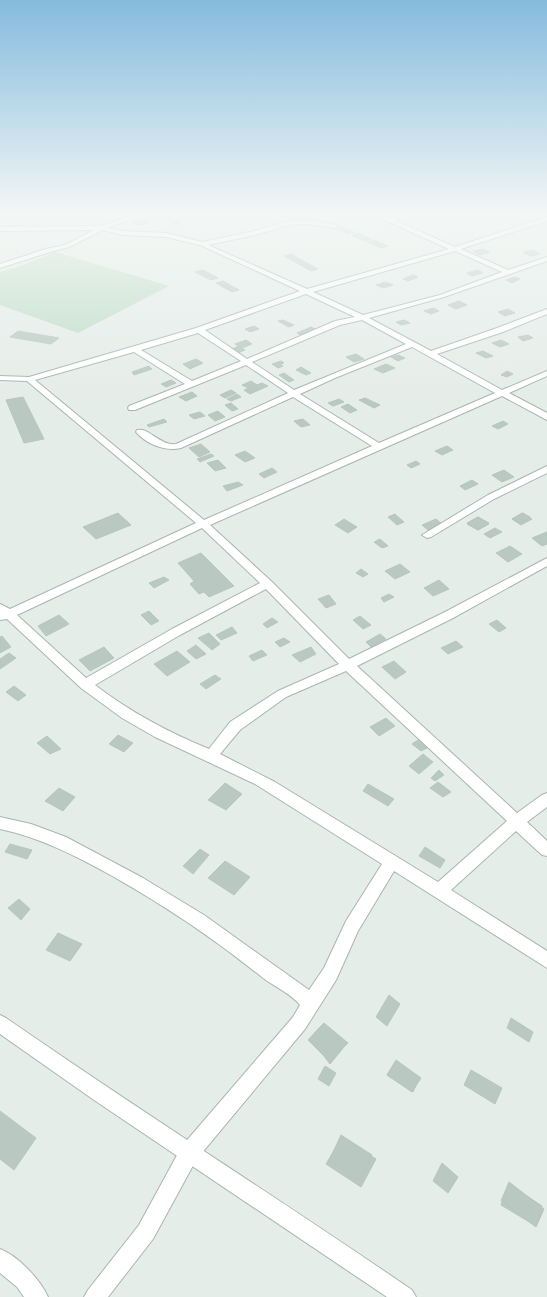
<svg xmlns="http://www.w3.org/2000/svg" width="547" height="1297" viewBox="0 0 547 1297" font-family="'Work Sans',sans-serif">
  <rect width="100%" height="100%" fill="#e5ede9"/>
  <path fill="#bfdcc7" d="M55,252L169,286L78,333L0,305V272L21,266Z"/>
  <path fill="#bac8c2" stroke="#b7c6c0" d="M169,218L182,221L176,225L171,224L175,222L166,220Z
    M139,219L151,221L144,225L132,223Z
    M341,227L354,232L348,234L336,228Z
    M358,233L371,239L364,241L352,235Z
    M374,240L388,246L381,248L367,242Z
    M483,249L490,252L480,255L473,251Z
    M533,250L540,254L530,256L523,252Z
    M291,254L318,269L311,271L284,256Z
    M203,270L218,278L211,280L195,272Z
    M478,270L483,273L472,276L467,273Z
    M413,275L418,277L408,281L403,279Z
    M515,277L520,279L512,283L506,280Z
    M223,281L239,290L232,292L216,283Z
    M386,282L393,285L383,288L376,285Z
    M459,301L467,305L456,309L448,305Z
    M433,308L439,311L431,314L424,311Z
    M508,309L515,313L505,316L498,312Z
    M283,320L294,325L289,327L278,321Z
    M404,320L410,323L401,325L396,322Z
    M254,326L259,329L250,332L245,329Z
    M311,327L317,330L303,336L297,333Z
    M18,331L59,338L51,344L10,337Z
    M528,335L533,338L523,341L518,337Z
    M246,340L252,344L242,348L235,344Z
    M501,340L509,344L500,347L492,343Z
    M239,346L245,350L238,353L232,349Z
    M483,351L493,356L486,358L476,353Z
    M356,354L364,359L354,362L346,357Z
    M398,355L405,358L398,361L391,357Z
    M196,359L203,363L190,369L183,364Z
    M281,361L284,363L280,364L283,366L278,368L272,364Z
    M386,364L395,368L383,373L374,369Z
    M149,366L152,369L134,375L132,372Z
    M301,367L311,373L306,375L296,370Z
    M507,371L513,374L507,377L501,375Z
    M284,373L294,380L289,382L279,375Z
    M171,380L176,383L166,387L161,384Z
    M251,381L257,385L248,388L242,385Z
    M262,383L268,386L250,394L244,390Z
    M231,390L236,393L225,398L220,395Z
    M192,392L197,396L186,401L179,397Z
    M237,394L241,397L231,401L227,399Z
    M23,397L44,439L24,443L6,400Z
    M365,398L380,405L374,408L359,400Z
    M339,399L344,402L333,406L328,403Z
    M231,403L238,409L232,411L225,405Z
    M348,404L357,410L350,413L341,407Z
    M218,411L225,417L215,421L208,415Z
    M200,412L205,416L194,419L189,415Z
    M164,419L167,422L149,427L147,425Z
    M303,419L310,425L301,427L294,421Z
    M503,421L508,424L498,429L492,426Z
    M201,444L210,452L199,457L189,448Z
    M447,446L453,450L442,455L435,451Z
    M245,451L255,458L245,462L235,455Z
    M211,454L214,456L200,462L197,459Z
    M218,460L226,468L215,471L207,463Z
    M416,461L420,464L411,468L407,465Z
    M272,468L277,472L264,478L259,474Z
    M504,470L514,477L502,482L492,475Z
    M472,480L478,484L465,490L460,486Z
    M238,482L243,485L227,491L223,486Z
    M118,513L131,525L96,539L83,527Z
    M522,513L530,517L520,523L512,519Z
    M523,513L532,519L521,525L512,519Z
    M395,514L404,522L397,525L388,517Z
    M478,517L489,523L478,530L467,524Z
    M478,517L489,524L478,530L467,523Z
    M344,519L357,527L348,533L335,525Z
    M436,519L442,524L428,530L422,525Z
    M495,528L502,532L490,538L484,534Z
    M547,532V544L542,546L532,538Z
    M547,532V543L543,545L537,542L533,538Z
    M380,539L388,546L382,548L374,542Z
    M510,546L522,554L508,562L496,553Z
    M201,553L234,586L209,597L204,592L199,594L190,584L194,581L178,563Z
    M400,564L410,572L395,579L385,571Z
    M361,569L368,574L363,577L356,573Z
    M164,577L169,580L154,588L149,583Z
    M439,580L449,589L433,596L424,588Z
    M389,594L394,597L384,602L381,598Z
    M329,595L336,604L326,608L318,599Z
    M149,611L159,621L151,625L141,615Z
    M59,615L69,624L46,636L38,626Z
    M360,616L371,625L363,629L353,620Z
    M272,618L278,622L267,628L263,624Z
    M497,620L506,628L499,632L489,624Z
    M232,627L237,633L221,640L216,635Z
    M209,633L220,644L212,650L198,638Z
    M380,634L386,639L371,647L366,642Z
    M2,636L11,647L0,653V637Z
    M284,638L290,642L280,647L275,642Z
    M456,641L463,647L448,654L441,648Z
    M196,645L206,654L196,659L187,651Z
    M104,647L114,658L90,671L79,660Z
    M311,647L316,654L300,662L292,655Z
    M262,650L267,655L253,661L249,656Z
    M177,651L190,662L167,676L154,664Z
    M9,653L16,658L0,669V659Z
    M394,661L406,672L395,679L382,667Z
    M215,675L221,679L206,689L200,684Z
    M14,686L26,695L18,701L6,692Z
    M386,718L395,726L379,736L370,727Z
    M118,735L133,743L124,752L109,744Z
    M47,736L61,749L50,754L37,743Z
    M418,740L427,748L421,751L412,744Z
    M423,754L433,762L419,774L409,766Z
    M439,770L444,775L435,781L431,778Z
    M438,782L451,792L443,797L430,788Z
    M225,783L242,794L226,810L208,800Z
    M368,784L394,799L388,806L363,791Z
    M59,788L75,797L63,811L45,801Z
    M10,844L32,850L27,859L5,852Z
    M425,847L445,860L440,868L419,856Z
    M200,849L209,855L193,874L183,866Z
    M225,861L250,877L234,895L208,878Z
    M19,899L30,909L21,920L8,908Z
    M58,933L82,944L70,961L46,950Z
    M389,995L400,1004L387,1026L376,1017Z
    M511,1018L533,1032L529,1042L507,1028Z
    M324,1023L348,1043L329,1061L308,1040Z
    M322,1025L344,1047L330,1064L310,1038Z
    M396,1060L421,1078L412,1092L387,1075Z
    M396,1062L419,1078L413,1092L387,1075Z
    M325,1066L336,1073L329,1086L318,1079Z
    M471,1070L502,1088L495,1104L464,1085Z
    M0,1111L36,1138L14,1170L0,1159Z
    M341,1135L372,1155L360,1180L329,1161Z
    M342,1137L376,1159L361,1187L326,1164Z
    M442,1163L458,1177L448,1193L433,1181Z
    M509,1182L544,1209L536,1227L501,1201Z
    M509,1184L542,1206L536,1226L501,1205Z"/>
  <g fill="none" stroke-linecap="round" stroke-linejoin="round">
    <defs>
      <path id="minor" d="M138,213H146L108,228L123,231L166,233L202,242L254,231L293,220H308L336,225V227L334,228L308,224H293L255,235L208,245L307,289L449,249L369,213C377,213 381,216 388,218C395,219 408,213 417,213L416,214L394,220L455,247L547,217V221L461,249L508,270L547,257V261L444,297L369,318L431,351L497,328L547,309V314L503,332L437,354L502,390L547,371V376L509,393L547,413V420L502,396L210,525L271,581L349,659L445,612L547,558V566L453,618L357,666L517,813L542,795L547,793V807L527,822L547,841V856L542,855L516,831L451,890L547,951V968L394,871L358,931L336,980L305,1029L196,1160L153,1239L108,1297H84L88,1290L139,1225L182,1146L293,1017L300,1005C290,993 275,987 263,978C216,940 167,907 114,877C78,857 42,838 0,829V817L31,824L66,837L143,878L204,915L309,990L324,968L346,921L382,864L255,784L155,737L122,718L81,688L7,619L0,620V604L10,609L196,523L27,381L0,380V376L29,377L196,328L300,291L200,245L166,237L123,235L103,230L69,247L50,252L0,268V264L46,249L65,245L94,230L0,231V227L101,226ZM455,251L502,272L440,295L363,315L313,292ZM306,294L355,317L335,321L247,359L205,330ZM362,320L406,344L294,390L252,362L340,325ZM198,333L241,361L192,381L141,350ZM412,347L495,393L379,443L300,394L335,378ZM134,352L185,384L129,406L128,408L129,410H135L246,365L288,393L176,444C160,446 149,427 137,430L136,432C146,444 166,452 181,448L293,397L372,446L204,520L35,380ZM202,528L260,583L172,629L86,678L17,615ZM266,589L339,664L278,691L230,722L209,749C168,732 130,712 95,685L180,635ZM346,671L507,821L438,882L275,782L220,754L240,730L286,697Z
        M317,213H324L316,218H312V216Z
        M547,466V473L494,499L431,537L427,538L422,535L488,495Z
        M0,1249C18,1256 40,1279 48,1297H24L17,1287L0,1273Z"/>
      <path id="tertiary" d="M0,1015L6,1018C140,1111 278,1198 412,1290L416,1297H387L94,1100L0,1034Z"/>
    </defs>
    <use href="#minor" stroke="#a8b5b0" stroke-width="2"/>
    <use href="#tertiary" stroke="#a8b5b0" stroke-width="2"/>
    <use href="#minor" fill="#fff" fill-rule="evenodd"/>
    <use href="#tertiary" fill="#fff" fill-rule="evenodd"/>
  </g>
  <linearGradient id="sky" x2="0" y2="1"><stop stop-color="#85bbde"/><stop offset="0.54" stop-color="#f3f7f5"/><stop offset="1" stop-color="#f3f7f5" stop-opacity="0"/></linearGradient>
  <rect width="547" height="394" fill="url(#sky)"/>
</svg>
